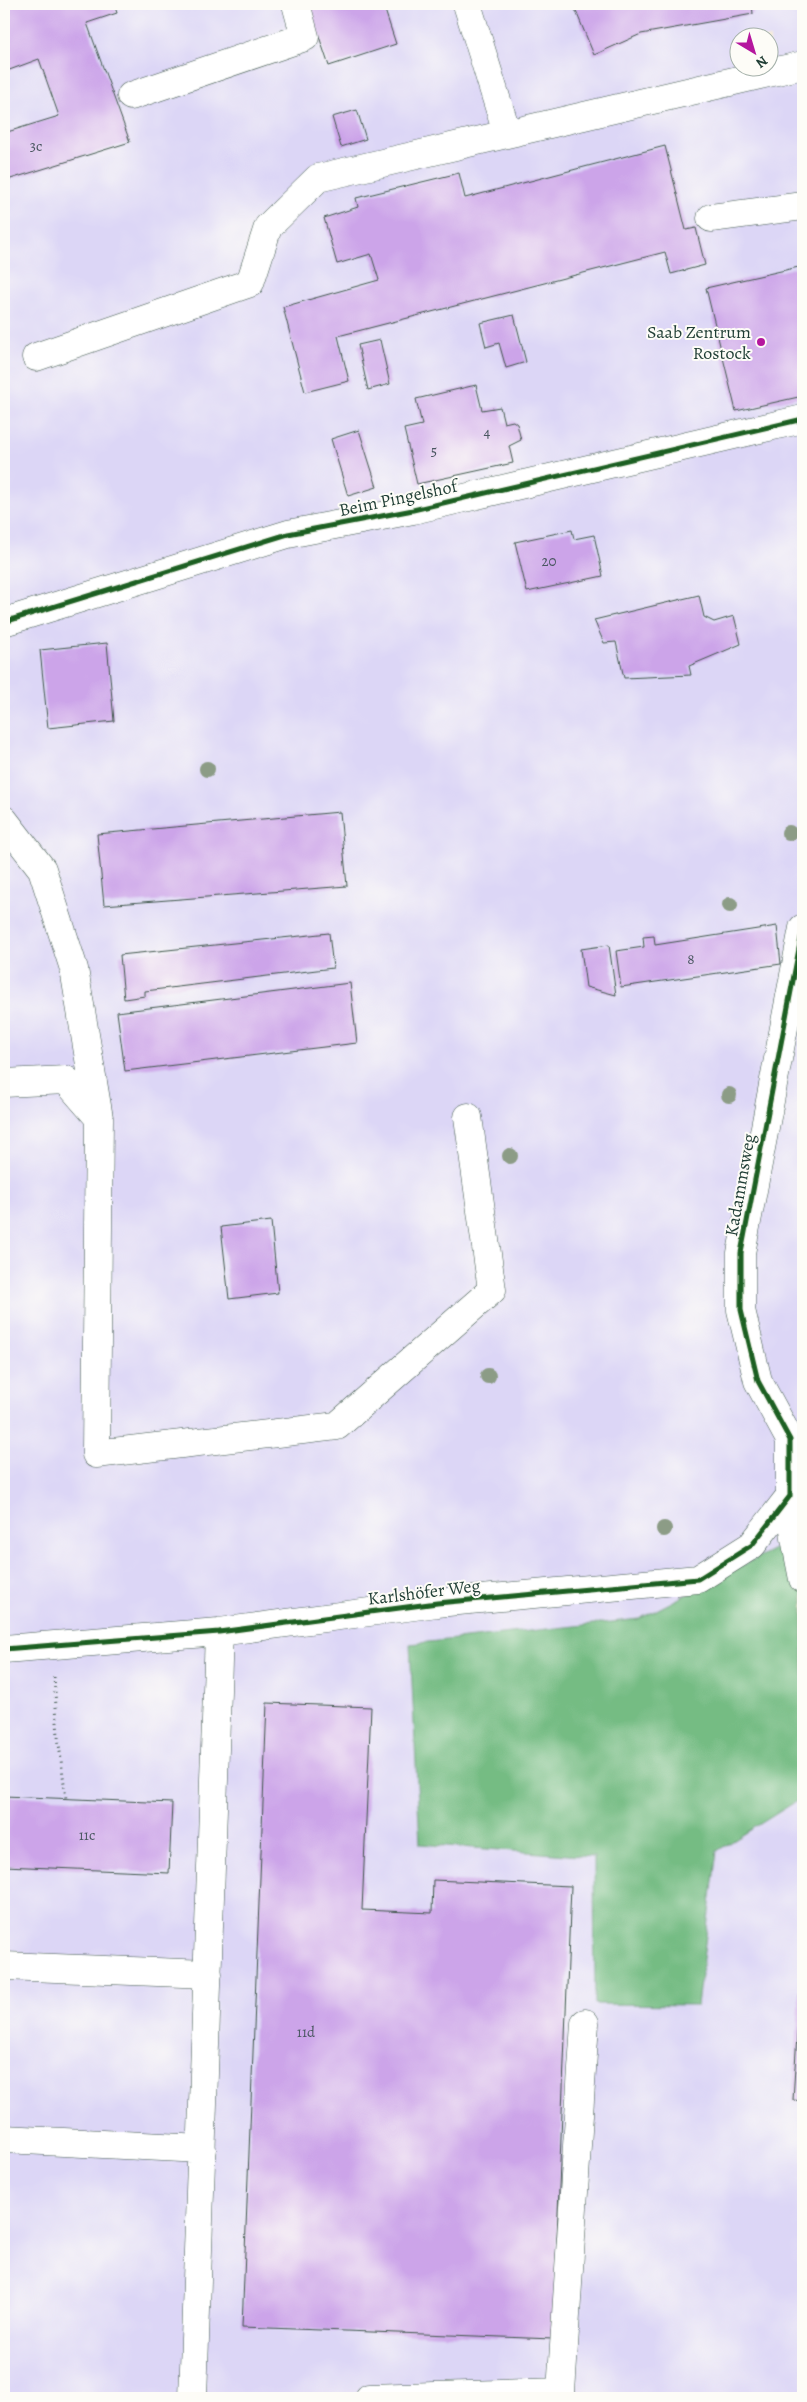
<svg xmlns="http://www.w3.org/2000/svg" width="807" height="2402" viewBox="0 0 807 2402" font-family="Alegreya,serif">
  <rect width="100%" height="100%" fill="#fdfcf7"/>
  <filter id="ink" filterUnits="userSpaceOnUse"><feTurbulence type="fractalNoise" baseFrequency=".02" numOctaves="2"/><feDisplacementMap in="SourceGraphic" scale="10" xChannelSelector="R" yChannelSelector="G"/><feConvolveMatrix kernelMatrix="1 2 1 2 8 2 1 2 1" color-interpolation-filters="sRGB"/></filter>
  <filter id="wash" filterUnits="userSpaceOnUse"><feTurbulence type="fractalNoise" baseFrequency=".0096" numOctaves="4" result="noise"/><feDisplacementMap in="SourceGraphic" scale="20" xChannelSelector="R" yChannelSelector="G"/><feGaussianBlur stdDeviation="1.12" result="paint"/><feColorMatrix in="noise" values="0 0 0 0 0 0 0 0 0 0 0 0 0 0 0 0 0 1.4 0 .05"/><feComposite in="paint" operator="in"/></filter>
  <g filter="url(#wash)">
    <rect width="100%" height="100%" fill="#f4e8d0"/>
    <path fill="#dcd6f6" fill-rule="evenodd" d="M4,4H803V2398H4ZM740,38H770V68H740Z"/>
    <path fill="#74bc83" stroke="#4a7c5c" d="M795,1538L803,1579V1797L717,1851L697,2005L595,2004L594,1857L420,1844L410,1644L639,1619Z"/>
    <g id="blocks">
      <path fill="#cca4e9" d="M4,4H114L117,13L87,23L130,142L4,181V133L59,116L39,59L4,72Z
        M308,4H383L396,44L329,66Z
        M573,4H752L753,14L641,34L594,55Z
        M357,110L366,139L341,147L332,117Z
        M665,146L686,230L696,228L705,265L671,274L665,252L338,336L349,381L305,392L283,307L379,280L371,254L337,264L324,218L358,207L356,198L459,173L465,198Z
        M803,266V396L736,411L706,288Z
        M514,315L526,362L506,368L499,343L486,347L480,323Z
        M380,340L390,384L368,390L358,345Z
        M476,385L482,410L500,407L504,423L513,421L517,424L521,440L509,446L513,463L417,484L404,429L422,425L416,399Z
        M359,430L377,487L348,496L331,439Z
        M572,530L574,539L594,535L603,576L527,592L515,542Z
        M699,595L704,617L714,622L734,616L741,644L689,666L691,675L624,678L616,642L604,643L594,620Z
        M107,643L114,721L48,728L40,650Z
        M340,812L347,886L104,905L97,834Z
        M777,926L781,964L621,987L616,951L644,947L643,937L654,936L655,945Z
        M329,933L333,968L145,991V996L124,999L120,955Z
        M609,945L616,995L586,987L581,949Z
        M350,983L357,1043L125,1071L117,1012Z
        M271,1221L278,1293L229,1299L221,1227Z
        M267,1703L371,1707L362,1910L432,1913L433,1880L571,1886L553,2339L242,2327Z
        M4,1796L172,1803L169,1873L4,1866Z
        M802,1954H803V2101L793,2100Z"/>
    </g>
  </g>
  <g filter="url(#ink)">
    <use href="#blocks" fill-opacity="0" stroke="#3f574b" stroke-width="1"/>
    <g fill="none" stroke-linecap="round" stroke-linejoin="round">
      <defs>
        <path id="minor" d="M467,4L507,133
          M131,96L305,37L296,4
          M711,218L803,206
          M36,357L250,283L268,227L318,178L803,65
          M4,622L288,534L413,510L803,419
          M4,820L42,869L74,969L99,1118L96,1454L337,1426L492,1290L468,1117
          M803,928L741,1253V1310L758,1381L790,1440L803,1452
          M4,1083L66,1080L99,1118
          M790,1496L795,1538L803,1579
          M4,1649L219,1632L437,1603L698,1579L752,1545L790,1496V1440
          M4,1966L208,1974
          M4,2139L202,2149
          M193,2398L219,1632
          M369,2398L561,2392L585,2023"/>
      </defs>
      <use href="#minor" stroke="#3f574b" stroke-width="29"/>
      <path stroke="#3f574b" stroke-width="3" stroke-dasharray="1 4" stroke-linecap="butt" d="M54,1677L58,1736L66,1799"/>
      <use href="#minor" stroke="#fff" stroke-width="28"/>
      <defs>
        <path id="cycleway" d="M4,622L288,534L413,510L803,419
          M4,1649L219,1632L437,1603L698,1579L752,1545L790,1496V1440L758,1381L741,1310V1253L803,928"/>
      </defs>
      <use href="#cycleway" stroke="#fdfcf7" stroke-width="8"/>
      <use href="#cycleway" stroke="#1b5e20" stroke-width="5"/>
    </g>
    <g fill="#8c9c86">
      <circle cx="207" cy="769" r="8"/>
      <circle cx="789" cy="833" r="8"/>
      <circle cx="730" cy="905" r="8"/>
      <circle cx="729" cy="1095" r="8"/>
      <circle cx="510" cy="1156" r="8"/>
      <circle cx="488" cy="1376" r="8"/>
      <circle cx="664" cy="1529" r="8"/>
    </g>
  </g>
  <circle fill="#b5179e" stroke="#fdfcf7" stroke-width="2" cx="761" cy="342" r="5"/>
  <g text-anchor="middle" dominant-baseline="central" stroke-width="4" stroke-linejoin="round" paint-order="stroke">
    <g font-size="15" fill="#4a5761">
      <text x="36" y="146">3c</text>
      <text x="487" y="432">4</text>
      <text x="434" y="451">5</text>
      <text x="549" y="561">20</text>
      <text x="691" y="959">8</text>
      <text x="87" y="1835">11c</text>
      <text x="306" y="2032">11d</text>
    </g>
    <g font-size="18" fill="#1f3d34" stroke="#fdfcf7" text-anchor="end">
      <text x="751" y="332">Saab Zentrum<tspan x="751" dy="21">Rostock</tspan></text>
    </g>
    <g font-size="18" fill="#1f3d34" stroke="#fdfcf7">
      <text transform="translate(398 498) rotate(-12)">Beim Pingelshof</text>
      <text transform="translate(740 1185) rotate(-80)">Kadammsweg</text>
      <text transform="translate(424 1592) rotate(-7)">Karlshöfer Weg</text>
    </g>
  </g>
  <rect width="807" height="2402" fill="none" stroke="#fdfcf7" stroke-width="20"/>
  <g transform="translate(754 52) rotate(142)"><circle r="24" fill="#fdfcf7" stroke="#a4b0a9"/>
  <path d="M0-4L9 19L0 12L-9 19Z" fill="#b5179e"/>
  <text y="-8" font-size="14" font-weight="bold" text-anchor="middle" fill="#1f3d34">N</text>
  </g>
</svg>
